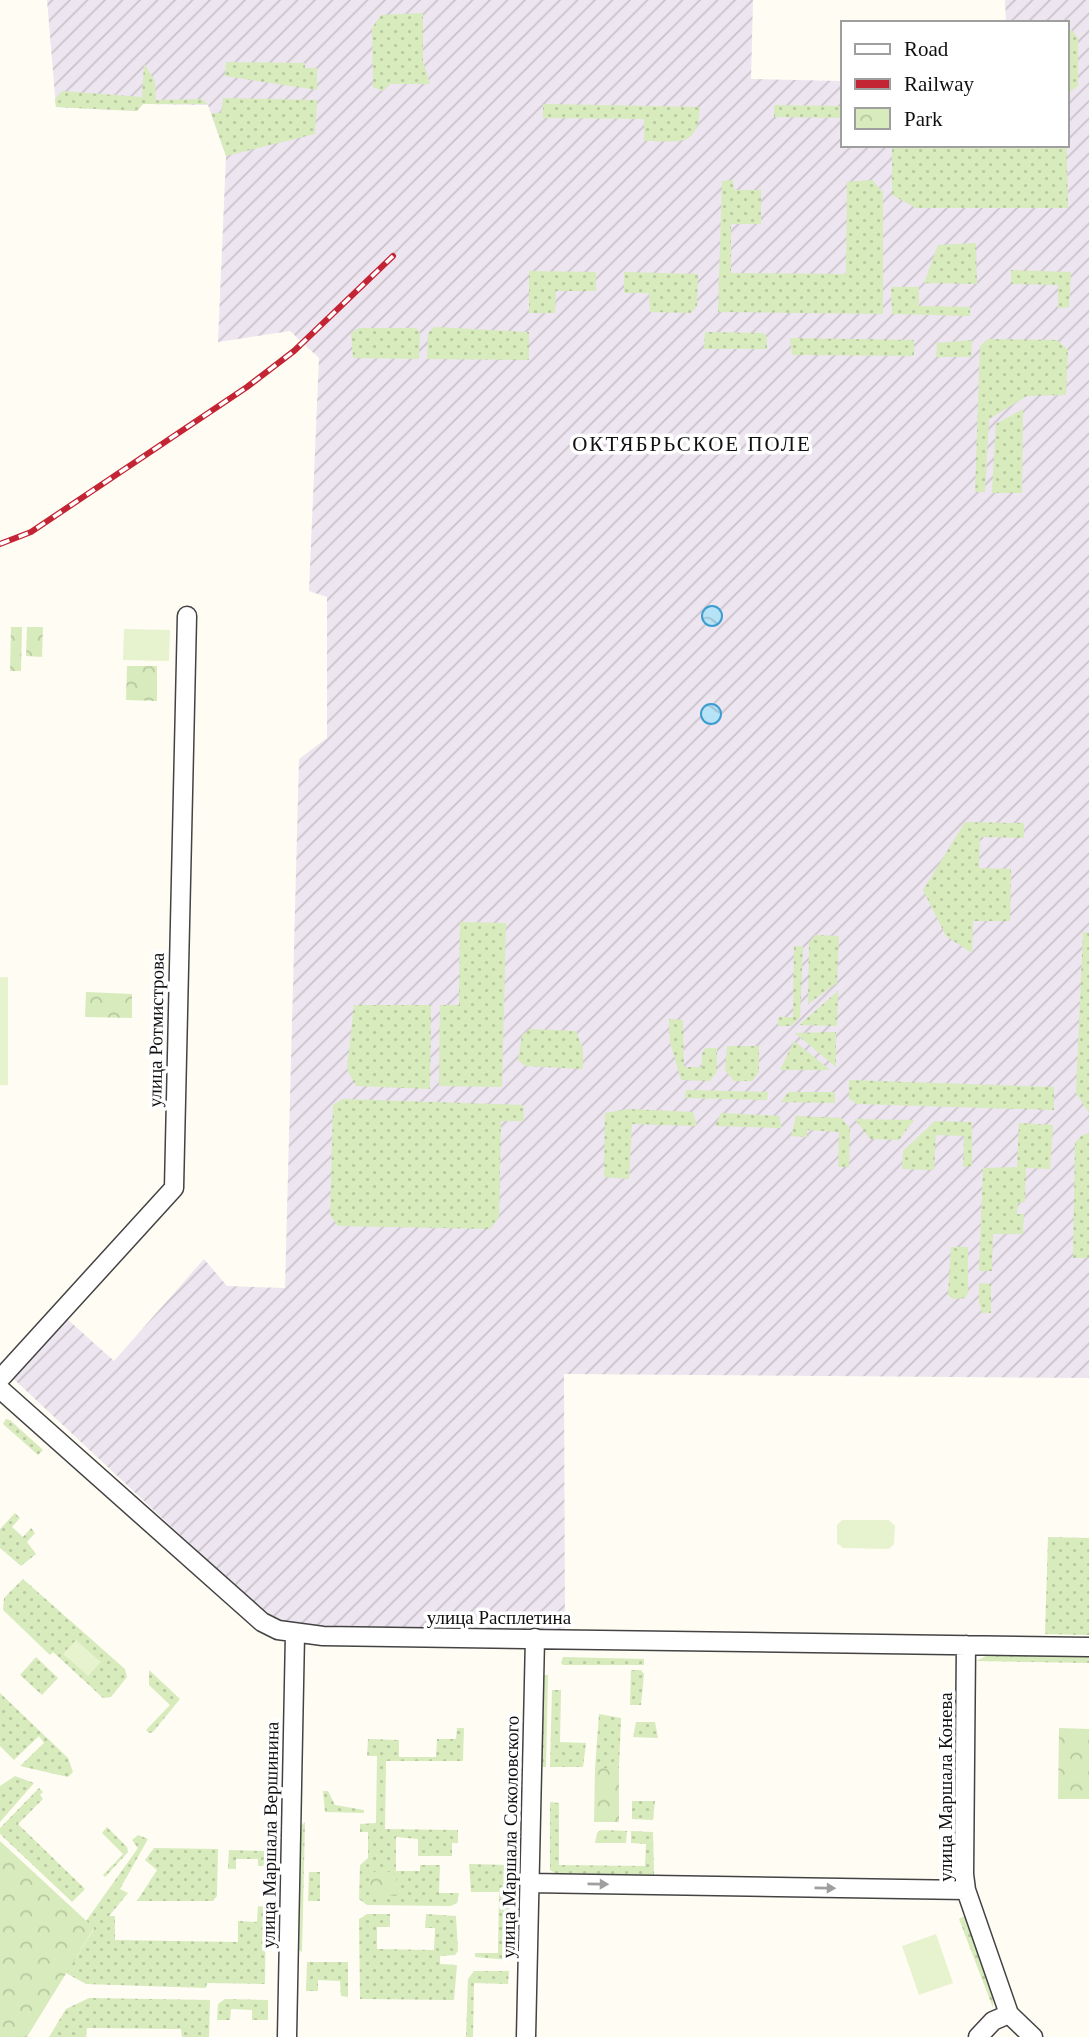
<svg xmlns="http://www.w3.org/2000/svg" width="1089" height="2037" viewBox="0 0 1089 2037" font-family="Georgia,serif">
  <defs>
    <pattern id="industrial-furrows" width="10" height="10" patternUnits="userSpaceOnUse" patternTransform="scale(1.75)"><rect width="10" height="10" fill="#ede5ef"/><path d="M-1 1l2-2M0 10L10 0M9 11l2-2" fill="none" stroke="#cac3cc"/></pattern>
    <pattern id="grass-dots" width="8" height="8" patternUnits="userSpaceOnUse" patternTransform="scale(1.75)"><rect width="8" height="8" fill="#d7ebbc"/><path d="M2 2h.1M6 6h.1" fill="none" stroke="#b8c8a1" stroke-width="1.8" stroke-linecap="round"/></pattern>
    <pattern id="park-crowns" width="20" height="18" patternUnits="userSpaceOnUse" patternTransform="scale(1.75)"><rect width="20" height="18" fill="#d7ebbc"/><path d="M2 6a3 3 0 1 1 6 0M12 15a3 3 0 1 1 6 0" fill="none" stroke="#b8c8a1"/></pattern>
    <pattern id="water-waves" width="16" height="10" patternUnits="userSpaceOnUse" patternTransform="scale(1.75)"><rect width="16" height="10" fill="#b7e3f7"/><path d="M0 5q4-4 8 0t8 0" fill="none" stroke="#9cc2d3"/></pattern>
  </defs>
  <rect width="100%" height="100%" fill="#fffcf4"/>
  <path fill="url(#industrial-furrows)" d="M47,0H753L751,79L842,81V145H1066V23H1006L1005,0H1089V1378L564,1374L565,1632L310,1630L287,1626L268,1617L3,1369L66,1318L114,1361L204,1259L227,1286L285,1288L299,759L327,738V597L309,591L319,358L290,331L218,342L226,156L208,105L143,104L137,111L56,107Z"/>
  <path fill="url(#grass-dots)" d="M423,13V61L430,84H390L383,91L373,87L372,28L381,15Z
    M1066,30H1072L1078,38V86L1066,95Z
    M226,62L305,63V68H317V90L225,76Z
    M144,64L155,81L156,100L201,99L208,104H143L137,111L56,107L55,99L62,91L142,97Z
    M223,98L317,100L315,134L226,156L211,113H221Z
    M543,104L700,107C698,149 679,141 644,141V119L543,118Z
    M774,105L842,106V118L774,117Z
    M1066,111L1068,208H916L892,195V145H1066Z
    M733,180L734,190H761V224H731V273L846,274L847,182L872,180L883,192V314L718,312L722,181Z
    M976,243L977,284L924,283L938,245Z
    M1011,270L1071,272L1069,307L1058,308V285L1011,284Z
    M529,271L596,272V291H556L555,313H529Z
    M624,272L698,274L697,306L691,313L650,312L649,293H624Z
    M891,287H919V306L970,307V316L892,314Z
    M434,327L529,332V360L427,359L428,333Z
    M359,328H416L420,333L419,359L353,358L351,333Z
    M705,332L764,333L767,338V349H704Z
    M790,338L914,340V356L792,355Z
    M988,339L1057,340L1068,350L1066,395L1027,396L989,419L985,492H975L980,346Z
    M972,340L971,357H936L937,343Z
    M1023,409L1022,493H992L996,424Z
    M965,822L1024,823V838L980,837L979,868L1011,869L1010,921H973L972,953L946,936L923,890Z
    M460,922L506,923L502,1087L439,1086L440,1005H459Z
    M1083,932L1089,933V1113L1076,1093Z
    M815,935L839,936L837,983L808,1004L809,943Z
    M794,946H803L800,1017L791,1026H778V1017H793Z
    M838,991L837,1026L799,1025Z
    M354,1005H431L430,1089L356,1086L347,1069Z
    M669,1019L683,1020L684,1067H702V1053L706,1048H717V1071L710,1081L681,1080L670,1042Z
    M530,1029L576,1031L583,1049V1069L525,1066L518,1060L522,1035Z
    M836,1032V1067L795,1033Z
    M794,1041L830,1070H780Z
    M727,1046H759V1072L752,1081H734L725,1070Z
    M849,1080L1054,1087V1110L857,1104L849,1099Z
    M686,1090L768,1092L767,1100L685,1098Z
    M788,1092H835V1103L781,1102Z
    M343,1099L523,1105L524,1121H501L499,1217L490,1229L338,1226L330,1215L333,1105Z
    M628,1109L693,1112L697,1126L632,1124L629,1179L604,1177L605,1113Z
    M721,1113L779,1116L782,1128L715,1126Z
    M796,1116L841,1118L850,1128L849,1167H838L839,1132L807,1130V1137L791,1136Z
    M855,1119L914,1120L899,1140L870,1139Z
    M935,1121L972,1122V1166L963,1167L964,1136L936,1135L934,1170L902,1169L903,1151Z
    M1019,1123L1053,1125L1050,1169L1026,1168L1025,1202L1018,1203L1017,1214H1024L1023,1234H993L992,1271H979L983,1168L1017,1167Z
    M1089,1133V1258H1073L1075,1143L1081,1136Z
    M951,1247H968V1293L965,1298L953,1299L948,1295Z
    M979,1283L991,1284V1313H982L979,1302Z
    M6,1419L10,1420L43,1450L38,1455L3,1424Z
    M15,1513L20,1518L12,1527L23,1537L31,1528L35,1533L27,1542L36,1554L21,1566L0,1548V1529Z
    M1048,1537L1089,1538V1635L1045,1634Z
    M23,1579L125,1669L127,1677L111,1697L103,1698L53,1652L50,1655L3,1610L4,1598Z
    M988,1655L1089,1657V1663L976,1661Z
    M36,1657L58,1678L42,1695L20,1675Z
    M563,1657L644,1659V1665H563L561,1663Z
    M149,1670L180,1699L153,1732L149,1733L146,1730L170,1705L149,1685Z
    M631,1670H641L644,1674L641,1705H630Z
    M542,1675H548L546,1767H540Z
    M552,1690H561L560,1742L586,1743L583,1767H550Z
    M0,1693L68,1758L73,1772L68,1777L20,1766L44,1743L39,1736L14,1760L0,1746Z
    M599,1714L621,1718L619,1768H595Z
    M636,1722H655L658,1738L633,1737Z
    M457,1728H464L463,1761H386L385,1829L458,1830V1843H452V1856H418V1839L396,1837V1871H420V1865H440L439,1893H459L457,1903L451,1906L367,1905L359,1899L360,1865L368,1858V1832H360V1824L376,1823L377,1756H367L368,1739L399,1740V1757H436L437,1739H456Z
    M15,1776L34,1783L0,1822V1786Z
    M39,1788L43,1792L40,1795L43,1799L18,1824L85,1889L72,1902L0,1834V1828Z
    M323,1791H328L335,1805L364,1810V1813L325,1812Z
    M632,1801H655L653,1820L632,1819Z
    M550,1802L559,1803V1865L645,1866L646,1844L631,1843V1831L653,1832L654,1875L555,1873L550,1870Z
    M305,1822L302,1952L296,1948L298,1828Z
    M107,1827L127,1847L128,1852L105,1877L103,1875L123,1854L102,1833Z
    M601,1830L627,1831L626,1843H595L597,1833Z
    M138,1835L148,1839L120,1889L128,1893L109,1916H115V1940L238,1942V1921L257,1922L258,1906L266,1907L265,1984L207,1983L206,1988L86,1984L66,1973L94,1929L86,1921L138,1848L132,1840Z
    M154,1848L218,1849L217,1896L213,1901H137L157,1870L145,1860Z
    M229,1850L268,1851L267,1866H258V1859H236V1869H228Z
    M469,1864L510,1865L509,1960L475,1957V1953H498L499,1892H471Z
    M309,1872H320V1901H308Z
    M367,1914H390V1927H377V1949L434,1950L435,1928H425L426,1914L456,1916L458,1951L455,1955L440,1956V1964L457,1965L454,2000L360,1999L359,1919Z
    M966,1915L993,1997V2008L959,1919Z
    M307,1962H348V1997L341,1996L340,1981L318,1980V1991H306Z
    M474,1971H509L508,1984L474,1983L473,2037H466L468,1979Z
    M89,1998L210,2000L209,2037H182L181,2029L87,2028L86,2037H49L66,2009Z
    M225,1999L268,2000V2020H252V2010L231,2009L230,2020H217L218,2004Z"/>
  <path fill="url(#park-crowns)" d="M11,627H22L21,671H10Z
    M27,627H43L42,657L26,656Z
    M127,666H157V701L126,700Z
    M86,992L132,994V1018L85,1017Z
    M1059,1728L1089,1729V1799H1058Z
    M595,1768H619V1822H594Z
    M0,1841L94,1928L27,2037H0Z
    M371,1872H396L397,1896L370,1894Z"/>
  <path fill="#e7f2ce" d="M124,629L170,630L169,661L123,660Z
    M0,977H8V1085H0Z
    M842,1520H889L895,1526L894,1544L889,1549L843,1548L837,1543V1525Z
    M76,1640L101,1662L88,1676L63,1654Z
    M936,1934L953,1983L919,1995L902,1946Z"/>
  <path fill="url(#water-waves)" stroke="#3d9dd0" stroke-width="2" d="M702 616a10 10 0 1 1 20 0a10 10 0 1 1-20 0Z
    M701 714a10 10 0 1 1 20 0a10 10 0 1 1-20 0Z"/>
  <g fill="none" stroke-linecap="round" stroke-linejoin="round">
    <defs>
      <path id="minor" d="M0,1379L174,1188L187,616
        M0,1389L262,1622L278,1630L323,1636L1089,1647
        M966,1645L964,1874L966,1890L1009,2014L1033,2037
        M529,1883L966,1890
        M287,2037L295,1634
        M526,2037L535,1638
        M978,2037L993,2021L1009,2014"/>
    </defs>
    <use href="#minor" stroke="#434343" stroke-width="21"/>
    <use href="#minor" stroke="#fff" stroke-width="18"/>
    <defs>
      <path id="rail" d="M0,544L31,532L247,387L294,351L393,256"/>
    </defs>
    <use href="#rail" stroke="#c42534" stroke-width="6"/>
    <use href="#rail" stroke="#fff" stroke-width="3.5" stroke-dasharray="10" stroke-linecap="butt"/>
  </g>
  <defs><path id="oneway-solid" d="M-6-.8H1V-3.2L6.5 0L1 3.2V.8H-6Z" transform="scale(1.75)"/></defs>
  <g fill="#9f9f9f">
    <use href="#oneway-solid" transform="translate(598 1884) rotate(1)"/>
    <use href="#oneway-solid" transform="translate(825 1888) rotate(1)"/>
  </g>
  <g text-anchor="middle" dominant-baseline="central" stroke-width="7" stroke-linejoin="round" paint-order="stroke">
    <g font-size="19" fill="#101010" stroke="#fff">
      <text transform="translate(156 1030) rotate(-89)">улица Ротмистрова</text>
      <text x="499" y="1617">улица Расплетина</text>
      <text transform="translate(945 1787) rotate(-90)">улица Маршала Конева</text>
      <text transform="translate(270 1835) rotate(-89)">улица Маршала Вершинина</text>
      <text transform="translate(510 1837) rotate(-89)">улица Маршала Соколовского</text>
    </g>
    <g font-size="21" letter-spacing="2" fill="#101010" stroke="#fff">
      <text x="692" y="444">ОКТЯБРЬСКОЕ ПОЛЕ</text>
    </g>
  </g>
  <rect x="841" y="21" width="228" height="126" fill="#ffffff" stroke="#9f9f9f" stroke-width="2"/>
  <rect x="855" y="44" width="35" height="10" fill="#ffffff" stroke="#9f9f9f" stroke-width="2"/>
  <text x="904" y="56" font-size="21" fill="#101010">Road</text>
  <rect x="855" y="79" width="35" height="10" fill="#c42534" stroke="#9f9f9f" stroke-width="2"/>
  <text x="904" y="91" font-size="21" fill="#101010">Railway</text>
  <rect x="855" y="108" width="35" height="21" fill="url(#park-crowns)" stroke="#9f9f9f" stroke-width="2"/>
  <text x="904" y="126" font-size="21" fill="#101010">Park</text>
</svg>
